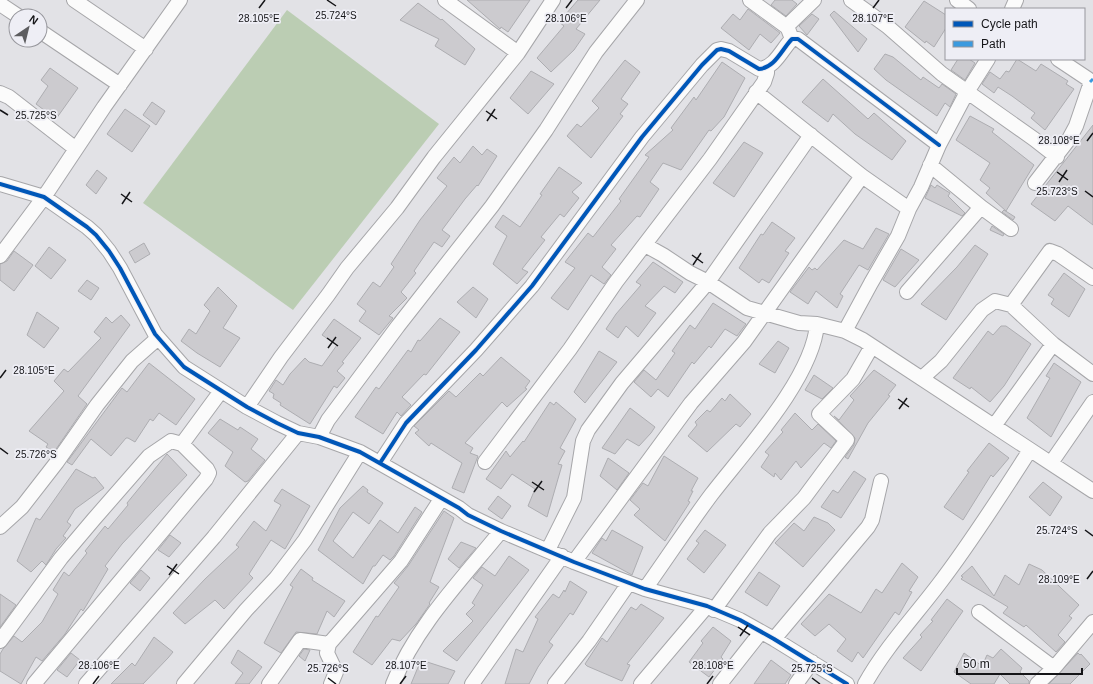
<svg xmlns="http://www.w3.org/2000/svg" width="1093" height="684" viewBox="0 0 1093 684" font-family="Helvetica,sans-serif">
  <rect width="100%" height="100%" fill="#e2e2e6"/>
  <path fill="#bbcdb3" d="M287,10L439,124L293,310L143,203Z"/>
  <path fill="#cccbcf" stroke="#adadb1" d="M467,0H530L508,32L501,27L500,29Z
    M578,0H600L576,29L585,34L574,50L551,72L537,58L564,26L559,22Z
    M775,0H792L797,4L786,16L771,5Z
    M924,1L946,15V28L934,47L926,41L925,43L905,27Z
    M418,3L441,20L442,19L475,49L465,65L435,46L439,39L400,20Z
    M748,9L780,33L771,43L760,34L749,50L721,28L733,14L740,20Z
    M834,11L867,39L858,52L830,15Z
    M812,14L819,19L807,35L799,26Z
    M885,54L893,57L921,80L923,77L939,88L942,84L956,94L950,107L945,103L937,116L886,80L874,69Z
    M958,59H969L975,63L965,80L951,70Z
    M1017,59L1036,71L1041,64L1068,81L1066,84L1074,89L1045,130L1031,118L1035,113L1012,96L998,87L994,93L982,84L990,72L1000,79L1006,71L1009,72Z
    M625,60L640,72L621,99L628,104L620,114L623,116L591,158L567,136L577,124L581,127L599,108L592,101Z
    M722,62L745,78L724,117L711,131L709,130L681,170L663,163L650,182L659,189L640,217L637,216L611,245L616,249L602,267L611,275L604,284L591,275L568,310L563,307L551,298L575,268L565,262L588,233L593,237L621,201L619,199L649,157L645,155L673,130L671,128L694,97L696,100Z
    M50,68L78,88L56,119L36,104L48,86L41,80Z
    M531,71L554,84L528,114L510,98Z
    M823,79L868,119L874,113L906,141L892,160L855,134L833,114L828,122L802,102Z
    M152,102L165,111L156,125L143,115Z
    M125,109L150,126L132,152L107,134Z
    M970,116L994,129L992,132L1034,165L1006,211L986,193L990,188L980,180L990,163L956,140Z
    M1093,125V225L1068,206L1055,221L1031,204Z
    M744,142L763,153L734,197L713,183Z
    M473,146L482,155L487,149L497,156L478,186L477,185L465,199L442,230L450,236L442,247L434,242L414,271L416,273L401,292L407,298L389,316L393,318L379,335L359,321L366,311L357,304L373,282L380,287L394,267L391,264L420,220L447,186L437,178L454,157L460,163Z
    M559,167L582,183L572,192L579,198L564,217L560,214L541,237L545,240L522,269L528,272L517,284L493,264L507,236L495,227L503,215L520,227L542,195L540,194Z
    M97,170L107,178L96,194L86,185Z
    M931,185L935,188L937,185L950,193L948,196L965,213L962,216L925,198Z
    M1004,210L1015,217L1013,220L1002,212Z
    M772,222L795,238L785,251L789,253L769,283L762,279L759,283L739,268L761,234L763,235Z
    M992,226L1004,234L1003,236L990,230Z
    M876,228L889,234L868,270L859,265L840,294L843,296L837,308L816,291L808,304L790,292L809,267L812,270L815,268L817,270L844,240L863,249Z
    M144,243L150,254L135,263L129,252Z
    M975,245L988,254L946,320L921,304L957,267Z
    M49,247L66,260L51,279L35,266Z
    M901,249L919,260L895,287L883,280Z
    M14,251L33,265L14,291L0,280V264L7,261Z
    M653,262L683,282L675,293L664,286L645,306L656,313L638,337L626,326L618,338L606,329L616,314L641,285L636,282Z
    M1064,273L1085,289L1069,317L1051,304L1054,299L1048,295Z
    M87,280L99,288L91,300L78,291Z
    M218,287L237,306L223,328L240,338L220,367L197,353L181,341L189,329L196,334L210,311L204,305Z
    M473,287L488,299L476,318L457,302Z
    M713,303L746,324L737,336L725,329L711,348L709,346L694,364L692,362L668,397L658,389L651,397L634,382L644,370L656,380L675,353L672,351L690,325L695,329Z
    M37,312L59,328L44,348L27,335Z
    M121,315L130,325L78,396L87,404L54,452L46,447L48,444L29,431L64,391L54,381L64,369L68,372L101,338L94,332L106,317L112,323Z
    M440,318L460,332L426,375L424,374L402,397L411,405L401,416L397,412L383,434L355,417L376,387L379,389L408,350L411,352L418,340L420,341Z
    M334,319L361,338L342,362L344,363L337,371L345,378L337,388L334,386L310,424L280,405L281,403L273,398L274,394L269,391L276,380L283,385L290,374L305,358L309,362L322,366L337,345L322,335Z
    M1001,326H1006L1031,344L1004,386L990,402L971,387L970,389L953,378L988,331L993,335Z
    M778,341L789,348L775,373L759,364Z
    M599,351L617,362L585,403L574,392Z
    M501,357L530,381L525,388L527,389L507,407L502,402L465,443L473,448L470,453L478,456L464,493L452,488L462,463L431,443L429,446L415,433L419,430L414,426L449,391L456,397L480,373L483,376Z
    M149,363L195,399L176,425L159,413L153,421L150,419L135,442L128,438H126L111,456L91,439L72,465L67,462L122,388L127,392Z
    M1054,363L1081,382L1051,437L1027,418L1050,378L1046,376Z
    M874,370L896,385L888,395L890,396L868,423L848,459L845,457L854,445L855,438L834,416L839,420L854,400L850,396Z
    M814,375L833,388L822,399L805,390Z
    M730,394L751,414L740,427L736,424L707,452L688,436L697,425L695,422L707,410L710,412L722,398L725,401Z
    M550,402L554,405L556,402L576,419L560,448L565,451L558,464L562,465L547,517L528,506L535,489L512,474L501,489L486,479L506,451L510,457L523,441L524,442Z
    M630,408L655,427L651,433L639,446L627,439L615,454L602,448Z
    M795,413L812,430L818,424L836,441L831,448L824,443L801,468L796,461L781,480L775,473L774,477L761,467L769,455L765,452L783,432L781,430Z
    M220,419L238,430L240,427L258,439L251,449L265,460L248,481L245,482L225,466L233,452L208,433Z
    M989,443L1009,458L993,477L991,475L963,520L944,507L969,472L967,471Z
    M167,454L187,475L122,544L105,566L108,569L83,611L81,609L65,634L42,661L36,657L21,684L0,671V654L3,649L14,636L22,642L42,622L58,594L53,590L64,572L69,576L87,553L85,551L105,526L108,529L128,505L127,503Z
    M664,456L698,478L691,491H693L688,501L690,502L665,541L634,515L640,509L630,500L643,483L648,486Z
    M608,458L629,473L617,490L600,476Z
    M76,469L93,478L95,477L104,488L75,509L67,522L71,525L63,536L66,538L56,549L46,565L42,561L31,572L17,561L36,518L40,520Z
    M854,471L866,479L841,518L821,507L833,490L838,493Z
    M1043,482L1062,497L1050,516L1029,497Z
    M363,486L368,490L367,492L383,503L369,524L353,512L333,541L353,558L380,520L398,533L415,507L422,512L394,556L390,560L383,555L375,566H373L363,584L318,550L340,508Z
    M282,489L310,506L285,549L271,540L249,574L253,578L224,609L215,600L185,624L173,613L205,579L239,547L236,545L254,521L266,531L281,505L274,501Z
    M498,496L511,506L502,519L488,509Z
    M444,511L454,518L430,582L439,587L429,603L430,604L416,624L400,641L392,639L372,665L353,652L376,616L378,617L399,587L394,583L408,566Z
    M814,517L828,523L835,530L803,567L775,543L794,523L804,531Z
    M612,530L643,547L632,575L592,553L602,538L606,541Z
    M705,530L726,545L704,573L687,559L699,543L696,541Z
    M170,535L181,543L169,557L158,550Z
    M461,542L476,548L459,568L448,559Z
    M509,556L529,570L457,661L443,651L473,621L466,614L475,605L472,603L483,585L473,578L482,567L495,576Z
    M902,563L918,577L909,591L912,592L899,615L895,612L863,658L858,652L852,662L837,651L846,639L829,624L815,636L801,624L829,594L861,613L876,589L882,593Z
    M1029,564L1042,570L1079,605L1069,616L1072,618L1058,635L1065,642L1056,652L1026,625L1024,627L1003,613L1008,607L961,579L963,577L961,576L972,566L994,596L1005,575L1019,585Z
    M301,569L313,578L312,580L345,601L334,617L327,611L317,634L296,632L281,653L264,643L293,587L290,585Z
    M141,570L150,578L140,591L130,583Z
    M759,572L780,586L767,606L745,592Z
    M570,581L587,592L573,615L570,613L549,642L553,645L538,667L529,684H505L516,649L523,652L538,619L535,617L553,594L559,598L564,590L565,592Z
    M0,594L16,605L0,627Z
    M947,599L963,611L921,671L903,658L922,637L920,635L933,621L931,620Z
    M641,604L664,618L627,664L630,665L622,681L587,666L585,664L602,638L607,642L631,607L636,610Z
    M713,627L731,641L721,657L723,659L709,677L689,662L703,643L701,641Z
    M154,637L173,652L168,658L143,684H111L132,663L135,666Z
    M304,649L310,650L305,661L299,656Z
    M1001,649L1022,668L1020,672L1029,681V684H1010L1000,674L994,684H971L954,672L964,653L982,666L987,655L993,658Z
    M238,650L262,667L249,684H235L243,673L231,663Z
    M71,653L80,660L67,677L57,670Z
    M1078,653L1080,655L1081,654L1090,664L1070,684H1049Z
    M421,660L455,671L448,684H411Z
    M771,660L791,675L785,684H754Z"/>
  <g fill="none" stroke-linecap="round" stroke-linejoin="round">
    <defs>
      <path id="street" d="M74,0L146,49
        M445,0L518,53
        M750,0L787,27
        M851,0L887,26L942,74L1034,139L1057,157
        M957,0L969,9
        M0,4L18,16
        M1012,9L1016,0
        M40,31L120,85
        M792,39L787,26L814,0
        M0,93L9,97L76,149
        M862,176L909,209
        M1035,183L1069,139L1076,126L1090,85L1088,79L1058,59
        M0,184L44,197L87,227L96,235L109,251L120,268L155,334L184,367L247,407L277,423L298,433L319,437L360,452L459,508L468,515L501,531L574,562L645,589L707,606L740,620L774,639L847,684
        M981,207L1011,229
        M645,245L663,255L690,273L708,282L747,308L799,323L817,324L845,331L863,340L1093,491
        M0,256L44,197L104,107L180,0
        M907,292L981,207L930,165
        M1011,305L1050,251L1058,254L1093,278
        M845,331L871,283L898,236L909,209L921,187L939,145L967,92L988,59
        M922,378L941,361L982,310L995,301L1011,305L1053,344L1093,374
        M247,407L281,357L328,295L347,268L397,208L434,157L518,53L553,0
        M994,426L1053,344
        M319,437L328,420L398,326L492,206L546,130L596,52L637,0
        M182,444L221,391
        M485,462L570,349L616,282L710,159L764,82L767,73V67
        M380,463L406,423L476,350L532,286L642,137L702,65L717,50L721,49L729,51L759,69C775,68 782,49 792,39H798L939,145
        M1051,463L1093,402
        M0,527L22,507L57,462L97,405L132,361L158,338
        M548,550L574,498L583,441L588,430L622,383L708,282L811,135
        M574,562L691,403L744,342L862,176L756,92
        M645,589C667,558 688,526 711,495C744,452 813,378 817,324
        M714,610L770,533L804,498L847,440L819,414L853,379L872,346
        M979,612L1054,668
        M774,639L868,527L872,520L881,481
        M0,641L61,558L94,519L149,456L171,441L182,444L207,469L209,473L206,479L34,684
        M86,684L214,537L298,433
        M184,684L246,610L276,578L305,540L360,452
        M269,684L300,640L329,644
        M331,684L336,672L327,653L329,644L401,561L441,499
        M393,684C415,627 463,578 501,531
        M472,684L562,556
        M555,684L589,641L629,583
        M641,684L707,606
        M720,684L761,632
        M796,684L812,662
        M865,684C885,648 914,617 939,584C972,541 1001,495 1030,450
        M1037,684L1054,668L1093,622"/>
    </defs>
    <use href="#street" stroke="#a6a6a9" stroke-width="16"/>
    <use href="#street" stroke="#fbfbfb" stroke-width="14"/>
    <path stroke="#3b9adf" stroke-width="3" stroke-dasharray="6 3" stroke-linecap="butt" d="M1090,82L1093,79"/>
    <defs>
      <path id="cycleway" d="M0,184L44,197L87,227L96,235L109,251L120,268L155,334L184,367L247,407L277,423L298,433L319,437L360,452L459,508L468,515L501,531L574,562L645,589L707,606L740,620L774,639L847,684
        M380,463L406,423L476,350L532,286L642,137L702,65L717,50L721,49L729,51L759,69C775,68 782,49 792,39H798L939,145"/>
    </defs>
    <use href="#cycleway" stroke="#eeeef5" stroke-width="6"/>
    <use href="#cycleway" stroke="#0057b8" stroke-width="4"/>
  </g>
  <path fill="none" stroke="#151518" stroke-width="1.5" d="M327,0L336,6M259,8L265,0M566,8L572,0M873,8L879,0M0,110L8,115M486,111L497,119M487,121L495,109M1087,141L1093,133M1057,172L1068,180M1059,182L1067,170M1085,191L1093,197M121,194L132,202M122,204L130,192M692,255L703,263M693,265L701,253M327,338L338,346M328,348L336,337M0,378L6,370M898,399L909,407M899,409L907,398M0,448L8,454M532,482L544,490M534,492L542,481M1085,530L1093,536M167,566L179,574M169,575L177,564M1087,579L1093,571M738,627L750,635M740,636L748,625M328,678L336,684M812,678L820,684M93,684L99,676M400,684L406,676M707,684L713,676"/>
  <g font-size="10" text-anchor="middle" fill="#151518" stroke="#eeeef5" stroke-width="3.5" stroke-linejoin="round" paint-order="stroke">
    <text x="336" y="19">25.724°S</text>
    <text x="259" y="22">28.105°E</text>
    <text x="566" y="22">28.106°E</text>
    <text x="873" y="22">28.107°E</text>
    <text x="36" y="119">25.725°S</text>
    <text x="1059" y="144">28.108°E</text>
    <text x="1057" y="195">25.723°S</text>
    <text x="34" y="374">28.105°E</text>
    <text x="36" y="458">25.726°S</text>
    <text x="1057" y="534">25.724°S</text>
    <text x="1059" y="583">28.109°E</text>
    <text x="99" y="669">28.106°E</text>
    <text x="406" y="669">28.107°E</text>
    <text x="713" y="669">28.108°E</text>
    <text x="328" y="672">25.726°S</text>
    <text x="812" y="672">25.725°S</text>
  </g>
  <rect x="945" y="8" width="140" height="52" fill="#eeeef5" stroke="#97979d"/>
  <rect x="953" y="21" width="20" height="6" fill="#0057b8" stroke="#97979d"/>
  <text x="981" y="28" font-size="12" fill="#151518">Cycle path</text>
  <rect x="953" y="41" width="20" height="6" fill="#3b9adf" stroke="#97979d"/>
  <text x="981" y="48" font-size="12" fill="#151518">Path</text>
  <g transform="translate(28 28) rotate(35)"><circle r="19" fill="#eeeef5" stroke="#97979d"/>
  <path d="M0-3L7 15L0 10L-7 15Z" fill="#5d5d60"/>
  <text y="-6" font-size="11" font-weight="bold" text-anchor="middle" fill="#151518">N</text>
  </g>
  <path d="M957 668v6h125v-6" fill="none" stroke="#151518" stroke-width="2"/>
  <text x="963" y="668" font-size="12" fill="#151518" stroke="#eeeef5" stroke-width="3" paint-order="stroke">50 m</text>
</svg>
